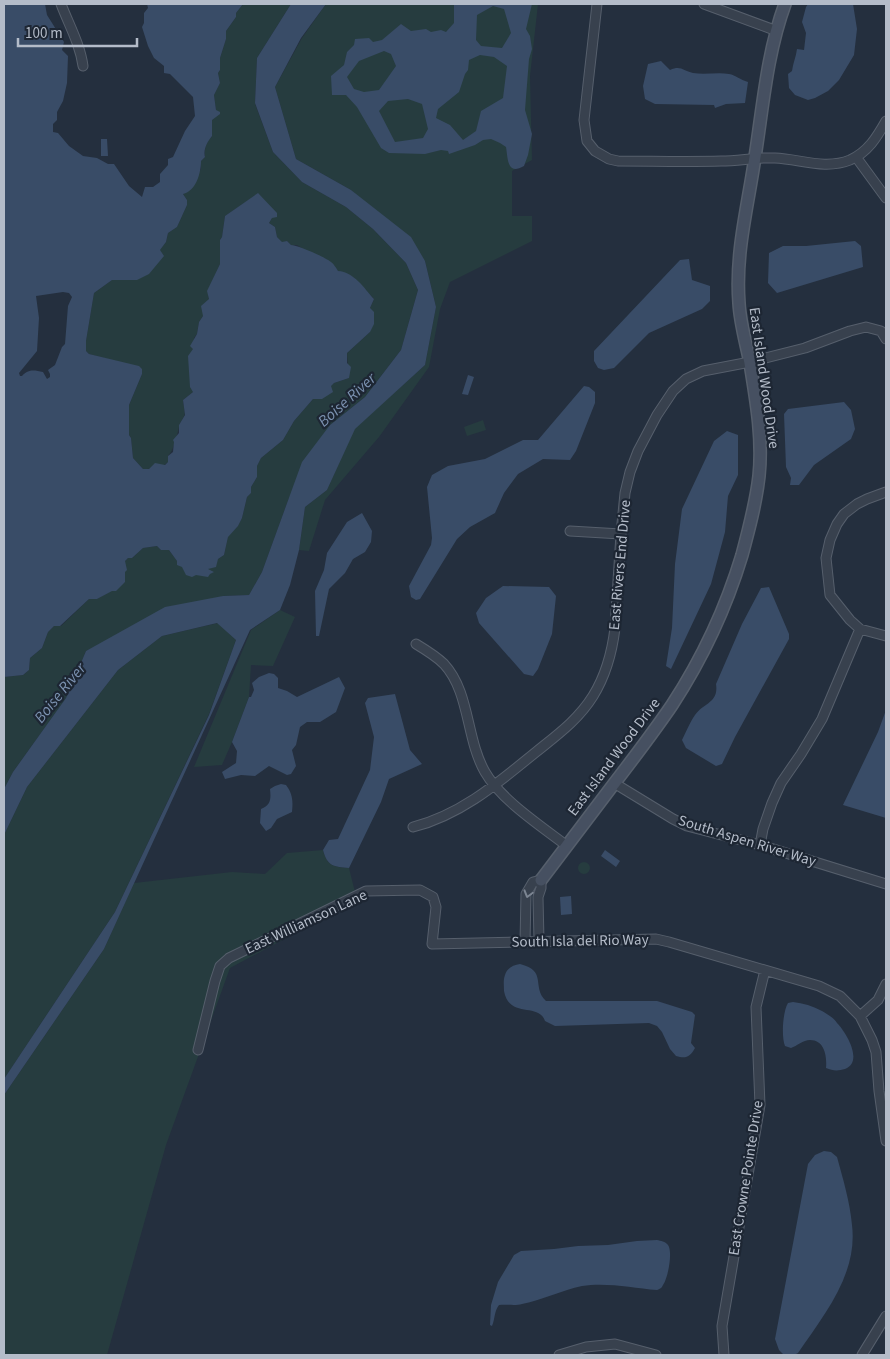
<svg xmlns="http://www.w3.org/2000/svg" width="890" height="1359" viewBox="0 0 890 1359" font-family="'Source Sans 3',sans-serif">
  <rect width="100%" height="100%" fill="#242f3e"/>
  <path fill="#263c3f" d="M243,4H291L257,58L255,104L273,152L302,182L346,207L373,229L406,263L418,290L401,350L365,397L330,425L289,498L262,572L249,595L223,596L86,651L66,698L13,772L4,789V677L23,675L29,670L30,658L42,648L48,632L54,626H61L89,599H97L125,582V561L128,558H132L143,548L157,546L161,550H169C178,563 183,567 196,575L207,570L218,559L224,555L228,536L238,526L242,518L247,497L251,493V487L257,477V466L261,458L283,440L294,421L313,399L334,383L349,378L347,353L370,332V308L374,299L354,278L338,271L297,245H291L287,241L282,243L277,237L275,227L269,223L272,218L258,194L225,216L222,237L220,240V264L208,291L209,299L203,316L199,322L197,334L194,338L193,392L183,400C183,405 186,412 184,416C183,420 179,423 179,427C177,435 174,450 168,456V462C163,468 151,469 143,469L133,458L131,438L129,435V405L142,374L104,358L89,354L86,351V341L94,293L112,280H136L166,242L168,233L177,227L187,205V200L183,194L201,169V161L205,157C204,150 206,142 212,136V120L216,110L214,95L220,83L218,73L220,70V58L226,39V31L236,17V13Z
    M326,4H538L530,76L532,160L512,171V216H532V241L450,282L440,309L429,367L379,437L325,500L309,551L299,550L305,507L327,490L354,429L425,365L436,307L425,261L351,190L296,159L275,87L302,38Z
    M483,420L486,430L467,436L464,427Z
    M280,610L295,617L273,666L251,665L249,697L232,742L222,765L194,767L251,630Z
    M218,623L236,640L209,714L115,912L4,1079V835L27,787L118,670L162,636Z
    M323,850C327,866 334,867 349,868L357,900L230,968L166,1145L107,1355H4V1095L104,949L134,883L232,872L265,874L287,853Z
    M578 868a6 6 0 1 1 12 0a6 6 0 1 1-12 0Z"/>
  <path fill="#394c67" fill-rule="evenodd" d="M4,4H45L47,15L64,42L62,50L68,56L67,83L63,101L57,112V120L53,124V132L58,133L69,146L83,156L97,158L108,164H114L129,186L142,197L145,187H153L160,182V174L168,165V159L173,157L185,131L195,116L193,97L170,74L164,73V66L154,58L148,46L142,27L144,23V13L148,8L147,4H243L236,13V17L226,31V39L220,58V70L218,73L220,83L214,95L216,110L220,112V114L212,120V136C207,142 203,150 205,157L201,161C201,173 196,191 183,194L187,200V205L177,227L168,233L166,242L160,250L164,256L149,274L137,280H112L94,293L86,341V351L89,354L139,366L142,369V374L129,405V435L131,438L133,458L143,469H149L155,463L165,465L168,462V456L173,452L174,442L173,440L179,433V425L185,415L183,400L193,392L190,387L188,356L193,349L190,346L197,334L199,322L203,316L201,306L209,299L207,291L220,264V240L222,237L225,216L258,193L277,213V217L272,218L269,223L275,227L277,237L282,242L287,241L291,245C297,245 325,257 331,262C334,264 336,268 338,271C354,272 364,288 374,299L370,308L374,312V324L370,332L347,353V363L351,367L349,378L334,383L331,386L333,392L322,399H313L294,421L283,440L261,458L257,466V477L251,487V493L247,497L242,518L238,526L228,537L224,555L218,559L216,567L208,569L214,572L210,574L208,577L196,575L192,577L186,575L182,567L177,565V561L169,550H161L157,546L143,548L132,558H128L125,561L127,570L125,572V582L116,591H112L97,599H89L60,626H54L48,632L42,648L30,658L29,670L23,675L4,677ZM63,292L69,293L72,297L68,306L65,344L62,347L55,365L48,370L50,374V377L47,379L43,372C34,370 28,369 22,376H20L19,373L37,351L39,318L36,296Z
    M291,4H326L301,38L275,87L296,159L351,190L411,237L425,261L436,307L425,365L355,429L327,490L305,507L299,550L290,585L280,610L250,630L104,949L4,1095V1079L115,912L209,715L236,640L217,623L162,636L118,670L27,787L4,835V789L13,772L66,698L86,651L165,607L223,596L249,595L262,572L302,462L330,425L365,397L401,350L418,290L406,263L373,229L346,207L302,182L273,152L255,103L257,58Z
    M454,4H532L526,29L530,36L532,49L529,59L525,110L532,134L528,155L524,166C507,176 508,159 506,147L500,143L491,139L483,140L475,145L449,154L448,151L441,150L425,154L389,153L381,148L357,107L346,95H332L331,76L344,65L347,52L354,45L355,39L369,38L373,42L382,40L401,24L411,31L426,29L431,32L441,30L446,32L454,23ZM493,6L504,9L511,33L502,48L481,46L476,40L477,15ZM384,51L391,54L396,66L379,90L364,92L354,89L347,77L359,61ZM480,55L494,57L507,66L503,98L481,111L476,131L463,140L450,125L436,118L438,109L459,92L465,74L468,70L469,60ZM408,99L422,104L428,129L423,138L395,142L379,111L388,101Z
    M808,4H853L857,29L854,55L839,80L828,91L815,98L808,100L795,95L789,88L788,74L792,71C793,63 796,57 797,49L804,50L806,33L802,22L806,7Z
    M661,61L670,70C681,65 683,71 693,73C705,75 718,72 729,74C736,75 740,80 748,82L745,103L726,104L715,108L714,105L655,104L645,99L643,86L648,64Z
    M101,139H107L108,156H101Z
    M855,241L861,246L863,267L777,293L768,283L769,253L783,246H806Z
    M689,259L692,280L710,286V301L702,309L649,333L614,368L604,370L598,368L594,361V351L680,260Z
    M468,375L474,377L468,395L462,394Z
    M584,386L589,387L595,392V403L576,451L570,460L543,459L518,474L504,493L495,513L470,527L457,539L420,599L416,600L411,597L409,586L431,545L432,538L427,487L432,475L448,466L485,459L523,440H538Z
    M844,402L851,410L855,429L851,439L814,465L799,485H790L791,478L786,467L784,414L788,409Z
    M727,431L738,435V475L728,496L725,532L711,584L671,669L666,666L672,628L675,564L682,509L714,441Z
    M362,513L372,531L371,542L365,552L353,559L345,573L329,589L319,636H316L315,591L324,570L327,553L347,522Z
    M503,586L549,587L556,596L552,634L538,669L533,676L524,674L479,623L476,613L486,598Z
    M769,587L789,634V639L735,737L722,764L716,766L686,748L682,740C686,732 690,722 695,715C703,703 719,703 716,684L742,624L761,588Z
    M269,673L274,674L278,678V688L287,691L297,697L339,677L345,688L336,712L320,722H307L300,727L296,745L292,750L296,766L291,774L287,775L269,766L255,776L241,775L225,779L222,772L236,763L237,751L232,742L249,697H251L254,690L252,683L259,677Z
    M395,694L410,750L422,764L389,779L381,802L349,868C334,867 327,866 323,850L329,840L338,839L370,770L374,737L365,703L368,698Z
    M886,710V818L843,805L878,732Z
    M281,784L286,785C293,794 293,802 292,812L277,819L271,828L266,831L260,823L261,809C271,805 271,799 270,789L275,786Z
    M605,850L620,861L616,867L601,856Z
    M571,896L572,914L561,915L560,897Z
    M520,964C548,971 531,987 546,1001H657L692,1012L695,1015L691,1043L695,1048C690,1057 686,1059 676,1056L670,1049L662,1032L657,1026L649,1023L555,1026L545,1021C539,1002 509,1019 504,991C504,986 503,980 505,975C507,968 513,965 520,964Z
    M793,1002C803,1003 813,1006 822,1011C827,1014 834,1018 837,1023C846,1032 864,1062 845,1069C838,1071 833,1071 826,1068C827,1057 825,1040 810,1040C803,1040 797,1046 791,1048L785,1046C781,1036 783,1011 788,1003Z
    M824,1151L831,1152L837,1157C843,1179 850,1202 852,1225C858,1274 824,1315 798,1353L794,1355H784L779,1350L775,1339L808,1164L815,1155Z
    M657,1240C661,1241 665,1241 668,1245C673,1252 668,1278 663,1285C661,1289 661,1288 657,1290C633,1288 606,1282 582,1286C562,1290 543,1300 522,1304C515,1306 507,1304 499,1305C494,1311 495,1320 492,1326L490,1325L491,1305L498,1282L514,1255L521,1251L554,1249L578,1246L608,1245L637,1241Z"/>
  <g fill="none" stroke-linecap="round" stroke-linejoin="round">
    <defs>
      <path id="street" d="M61,4C69,25 80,44 83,66
        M597,4L584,120L587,141L595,151L609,159L618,161C652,161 687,162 721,161C739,161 757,157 775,158C800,159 825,170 850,160C868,152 877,137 886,121
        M704,4L777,31
        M856,157L886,198
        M886,492L867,499L857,504L844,514L837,524L830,540L826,558L830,595L850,620L860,629L886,636
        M570,531L621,534
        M416,644C426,650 436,656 444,664C470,692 466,739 485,772C501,800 541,826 567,846
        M614,783L673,819L687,826L760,845L886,884
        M413,827C461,815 499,782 536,752C557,735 578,720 593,696C606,675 612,653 615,628L621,534L625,493L630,472L638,451L657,415L673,391L686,379L703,371L750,362L805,348L850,331L866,327L881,331L886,339
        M760,845L763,829L772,803L781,783L801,754L822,719L860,629
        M525,942L526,894L533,882L541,880V888L538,897L539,941
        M860,1016L878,1000L886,984
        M198,1050L215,981L220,966L229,958L366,891L420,890L433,897L436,907L432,944L656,939L669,942L819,986L840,996L860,1016L872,1040L876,1052L879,1091L886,1141
        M559,1355L586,1347L615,1344L656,1355
        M724,1355L722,1326L760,1105L756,1007L765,970
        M862,1355L886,1316"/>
      <path id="secondary" d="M541,880C565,848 589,817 613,785C633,759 653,733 672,705C702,659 726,608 742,555C749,529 756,503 759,476C763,439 756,400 750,363C746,343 740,323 739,303C735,253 748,206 755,157C763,106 767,53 785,4"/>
    </defs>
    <use href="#street" stroke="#565f6c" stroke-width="11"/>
    <use href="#secondary" stroke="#565f6c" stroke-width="14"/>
    <use href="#street" stroke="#38414e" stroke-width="9"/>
    <use href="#secondary" stroke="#465061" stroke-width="11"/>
  </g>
  <defs><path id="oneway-chevron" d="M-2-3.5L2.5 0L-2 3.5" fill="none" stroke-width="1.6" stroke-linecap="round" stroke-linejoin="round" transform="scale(1.25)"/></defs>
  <use stroke="#7c8592" href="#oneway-chevron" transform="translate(528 894) rotate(106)"/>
  <g text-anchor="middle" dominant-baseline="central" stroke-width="4.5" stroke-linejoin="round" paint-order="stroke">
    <g font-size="15" fill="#b4bcc9" stroke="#1d2633">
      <text transform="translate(764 378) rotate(82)">East Island Wood Drive</text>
      <text transform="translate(620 565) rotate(-85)">East Rivers End Drive</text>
      <text transform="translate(614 757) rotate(-53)">East Island Wood Drive</text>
      <text transform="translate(747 841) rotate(17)">South Aspen River Way</text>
      <text transform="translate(306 922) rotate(-25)">East Williamson Lane</text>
      <text transform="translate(580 941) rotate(-1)">South Isla del Rio Way</text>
      <text transform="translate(746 1178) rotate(-81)">East Crowne Pointe Drive</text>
    </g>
    <g font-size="16" font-style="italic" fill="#7c92b1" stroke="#1d2633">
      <text transform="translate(347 400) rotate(-42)">Boise River</text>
      <text transform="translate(60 693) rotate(-51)">Boise River</text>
    </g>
  </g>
  <rect width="890" height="1359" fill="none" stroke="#b4bcc9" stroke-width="10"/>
  <path d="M18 38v8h119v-8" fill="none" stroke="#b4bcc9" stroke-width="2.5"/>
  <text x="25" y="38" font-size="15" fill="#b4bcc9" stroke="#1d2633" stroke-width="4" paint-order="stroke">100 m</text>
</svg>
